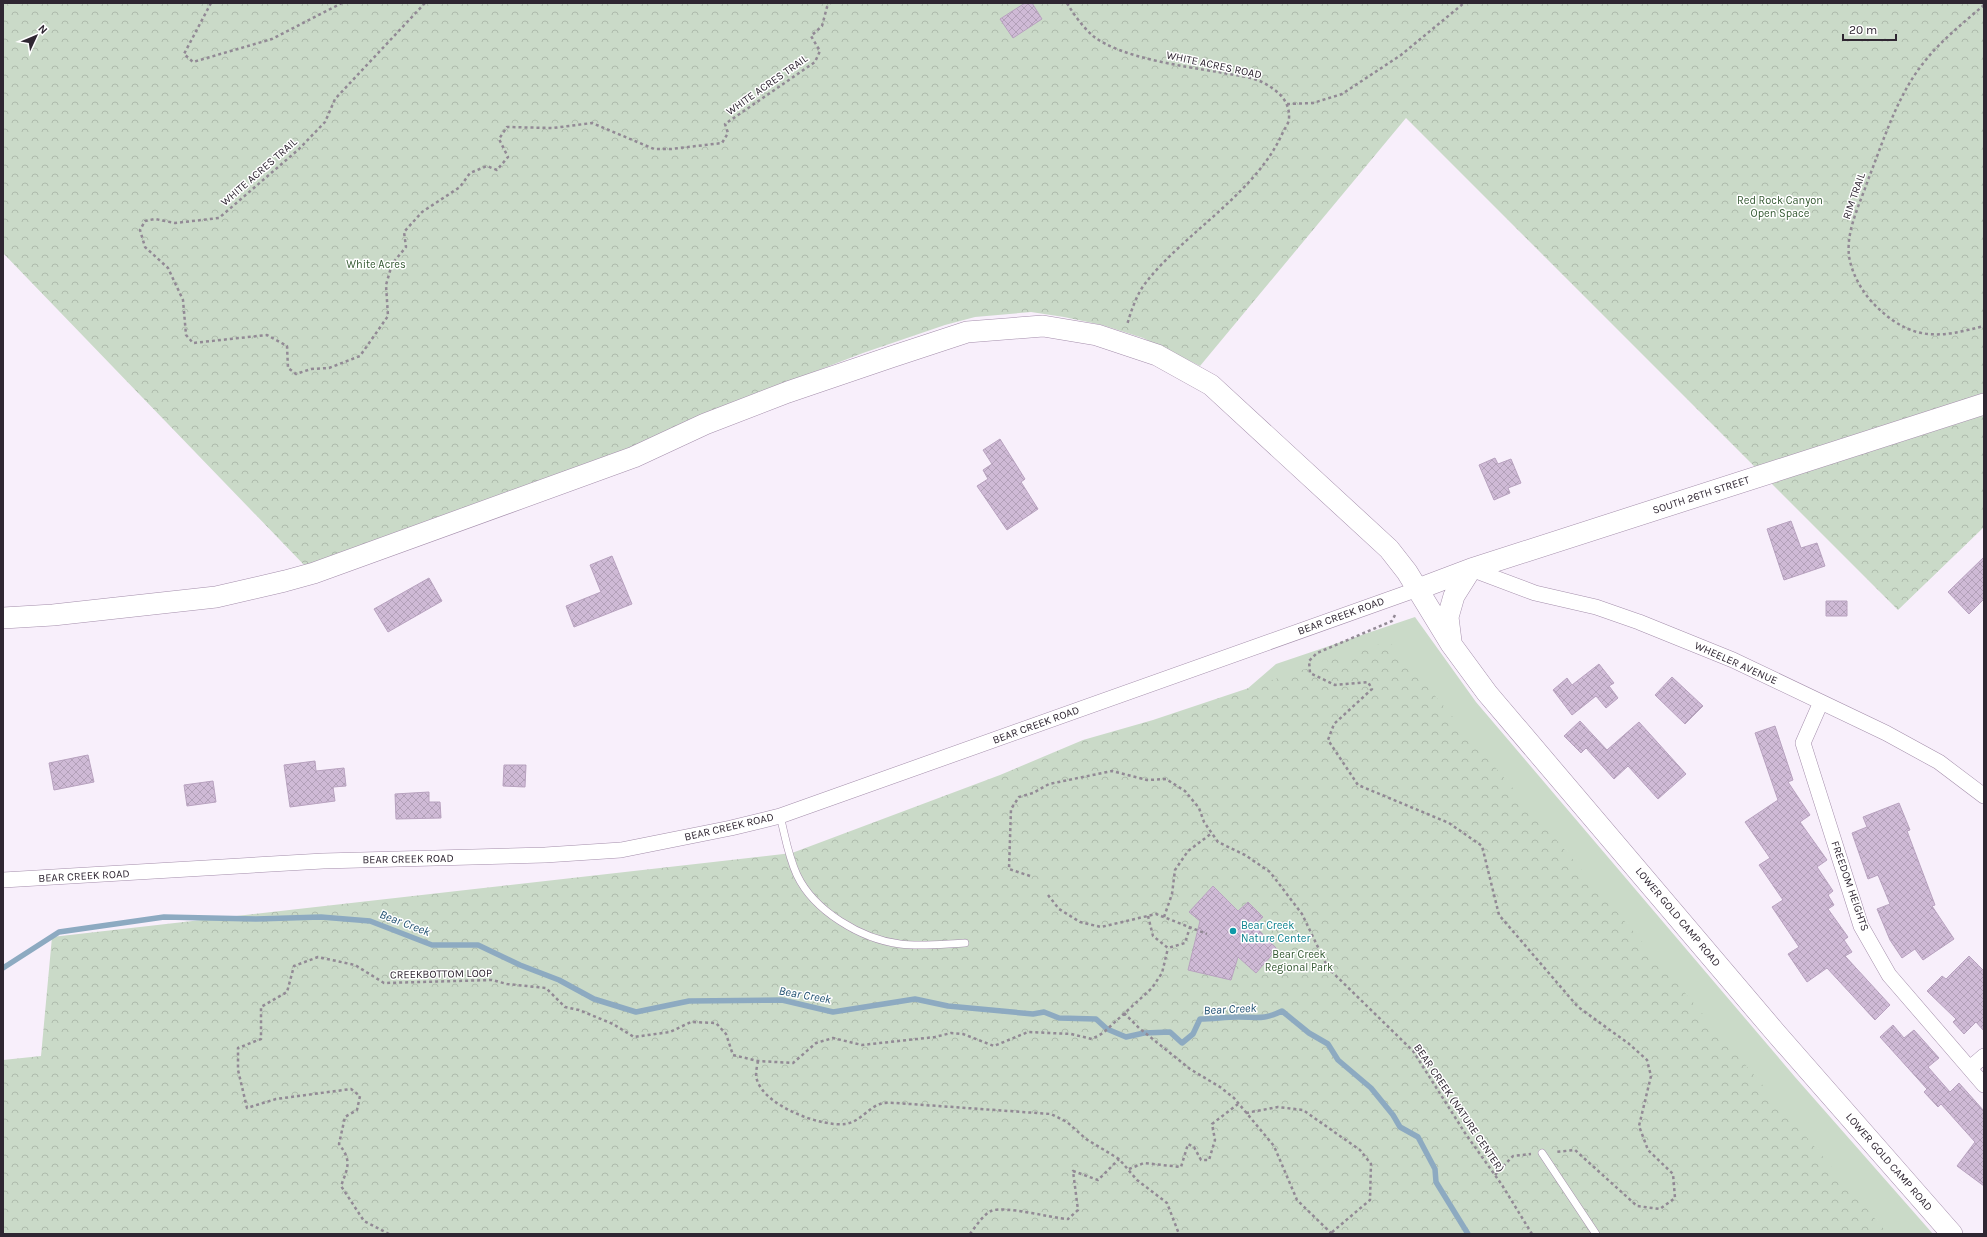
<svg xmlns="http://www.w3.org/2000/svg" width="1987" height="1237" viewBox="0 0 1987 1237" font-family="Karla,sans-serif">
  <defs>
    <pattern id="park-crowns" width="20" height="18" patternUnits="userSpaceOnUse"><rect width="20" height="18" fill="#cadac8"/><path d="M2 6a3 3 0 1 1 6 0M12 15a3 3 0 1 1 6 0" fill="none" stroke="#aebbac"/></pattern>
    <pattern id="building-cross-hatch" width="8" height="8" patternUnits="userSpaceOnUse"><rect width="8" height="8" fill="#cfbad6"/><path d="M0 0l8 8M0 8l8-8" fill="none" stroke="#b2a0b8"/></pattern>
  </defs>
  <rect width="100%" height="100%" fill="#f8effb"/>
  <path fill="#cadac8" d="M1415,617L1476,702L1795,1077L1933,1234H1589L1239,696L1276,664Z"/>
  <path fill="url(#park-crowns)" d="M3,3H1984V527L1898,610L1406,118L1200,366L1143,338L1102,325L1064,317L1031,312L975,317L945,325L863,353L721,408L616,454L306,567L3,253Z
    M1389,641L1888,1234H3V1060L41,1056L52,937L792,853L1000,775L1083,740L1153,720Z"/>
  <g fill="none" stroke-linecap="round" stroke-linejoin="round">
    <path stroke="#8daac1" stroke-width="5.5" d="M3,968L59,932L164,917L256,919L321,917L370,921L432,945H478L520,965L559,980L594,999L636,1012L689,1001L782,1000L833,1012L915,999L948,1006L1033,1014L1044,1012L1059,1018L1096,1019L1107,1029L1126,1037L1144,1033L1170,1032L1182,1043L1193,1034L1200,1019C1213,1019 1225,1017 1238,1017C1257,1017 1264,1020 1282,1011L1309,1033L1328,1044L1338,1060L1371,1088L1393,1115L1400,1127L1418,1137L1435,1169L1436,1182L1468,1234"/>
  </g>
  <path fill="url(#building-cross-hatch)" stroke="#b8a2bf" d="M1025,3H1032L1042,19L1013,38L1000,19Z
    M1000,439L1025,479L1021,482L1038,509L1007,530L977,486L988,479L983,470L992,464L983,450Z
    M1495,458L1498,464L1511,459L1521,483L1508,488L1510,493L1494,500L1479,465Z
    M1791,521L1801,548L1817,543L1825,566L1784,580L1767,529Z
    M612,556L632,604L574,627L566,606L601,592L590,565Z
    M1984,557V599L1969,614L1948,592Z
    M429,578L442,601L388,632L374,609Z
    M1826,601H1847V616H1826Z
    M1599,664L1614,683L1609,686L1618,698L1606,708L1596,696L1572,715L1553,690L1567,678L1572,685Z
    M1672,677L1703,706L1685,724L1655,695Z
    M1580,721L1607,750L1639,722L1686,774L1658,799L1628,766L1614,779L1586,748L1581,753L1564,736Z
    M1775,726L1793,780L1788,782L1810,815L1800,822L1827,860L1817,867L1833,891L1828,895L1834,905L1828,909L1848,937L1844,940L1852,952L1845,956L1890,1005L1875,1020L1827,968L1807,982L1788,954L1799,947L1772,907L1783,900L1759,865L1770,858L1745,822L1778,800L1755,733Z
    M88,755L94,782L54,790L49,763Z
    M315,761L316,771L344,768L346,786L333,787L335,801L290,807L284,765Z
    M504,765H526L525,787L503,786Z
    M213,781L216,802L187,806L184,785Z
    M429,792V802H440L441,818L396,819L395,794Z
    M1899,803L1910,830L1907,831L1935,905L1932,906L1954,939L1923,960L1915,949L1902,958L1890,940L1877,909L1890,904L1878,875L1868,879L1852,833L1867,827L1863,817Z
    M1213,886L1238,911L1248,902L1263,917L1254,925L1277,949L1256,973L1238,957L1231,980L1188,970L1200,921L1189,912Z
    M1969,956L1984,971V1031L1976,1022L1964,1034L1953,1022L1956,1019L1927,991L1942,976L1946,979Z
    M1893,1025L1904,1038L1914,1030L1939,1058L1928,1067L1950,1092L1959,1083L1984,1111V1186L1957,1166L1975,1142L1941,1104L1938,1107L1924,1092L1927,1089L1880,1037Z"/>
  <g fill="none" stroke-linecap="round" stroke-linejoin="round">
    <defs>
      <path id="lane" d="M780,816C785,835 788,856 797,875C814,911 861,939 900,944C921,947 943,944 965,943
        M1542,1153L1596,1234"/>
      <path id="street" d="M1471,569L1535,593L1596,607L1639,622L1733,660L1886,733L1939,762L1984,796
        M1821,702L1803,743L1861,926L1889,975L1984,1085
        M3,880L323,861L545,855L621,850L731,828L780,816L1418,589
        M1970,1068L1984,1056"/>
      <path id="secondary" d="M1418,589L1471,569L1984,404
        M3,618L53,615L216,597L285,581L314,573L634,457L705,424L788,392L891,357L967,332L1043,326L1097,335L1157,355L1211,385L1389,549L1407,572L1451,644L1487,693L1775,1032L1952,1234
        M1451,641L1448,617L1454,596L1471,569"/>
    </defs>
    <use href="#lane" stroke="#a48eab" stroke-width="8"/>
    <use href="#street" stroke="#a48eab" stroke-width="16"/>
    <use href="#secondary" stroke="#a48eab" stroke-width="22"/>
    <path stroke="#928995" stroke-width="2.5" stroke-dasharray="3 3" stroke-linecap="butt" d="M211,3L184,54L193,62L272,39L342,3
      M425,3L335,99L325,122L299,149L219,218L175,223L155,219L145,221L140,230L145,247L168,268L183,300L186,335L193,343L267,335L287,346L288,368L296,374L311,369L329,368L360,356L388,316L386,285L392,264L406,247L404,232L422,212L460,187L470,173L487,166L497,170L508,157L499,139L507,127L553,128L592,123L654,149H671L722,143L728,133L725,124L815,62L820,51L811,36L822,26L827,7L830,3
      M1067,3C1074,15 1083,27 1093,36C1121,58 1183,66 1218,72C1232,75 1249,76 1262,82C1277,90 1290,100 1289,118C1289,123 1285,128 1283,132C1257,192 1187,231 1147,281C1137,293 1131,311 1127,325
      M1984,5C1962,24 1939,42 1921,66C1896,99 1883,142 1868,180C1860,204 1846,230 1849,256C1852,276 1865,297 1880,310C1915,342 1942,337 1984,326
      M1287,104L1313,103L1342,94L1401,55L1464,3
      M1395,615L1392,621L1317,653L1309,661L1310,673L1335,685L1368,682L1372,689L1334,724L1328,740L1358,785L1449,823L1482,846L1499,915L1578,1007L1628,1043L1647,1060L1651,1076L1639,1126L1648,1150L1673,1174L1675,1198L1660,1209L1637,1206L1575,1150L1555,1152
      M1030,876L1009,869L1011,809L1019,797L1033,793L1049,784L1112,771L1147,780L1166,779L1185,791L1199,808L1204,822L1218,842L1245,855L1270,872L1302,914L1328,968L1413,1051L1465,1133L1502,1185L1532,1234
      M1048,895L1059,909L1080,922L1101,927L1156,914L1207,934
      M1148,916L1153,936L1168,948L1185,943L1190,927
      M1164,917L1172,894L1175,870L1188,851L1212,833
      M1124,1013L1139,1028L1190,1069L1220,1087L1234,1098L1274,1146L1297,1200L1332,1234
      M758,1061C757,1066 755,1075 757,1080C765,1106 820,1127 846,1124C861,1121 868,1108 880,1104C885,1102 891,1103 896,1103L1051,1114L1067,1122L1086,1139L1119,1159L1137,1180L1167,1203L1179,1234
      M1246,1113L1278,1107L1303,1110L1360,1150L1371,1164L1370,1200L1331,1233
      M1129,1169L1144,1163L1181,1167L1188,1144L1194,1147L1201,1160H1209L1215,1140L1212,1124L1238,1104
      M1495,1175L1513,1156L1531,1154
      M389,1234L364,1221L341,1186C348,1167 352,1161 339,1144L345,1117L357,1110L360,1096L351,1089L276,1099L247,1108L238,1070V1048L261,1039V1007L287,992L294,966L318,957L355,965L384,983L492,980L507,984L546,988L565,1007L579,1010L613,1024L634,1037L670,1032L691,1022L716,1023L726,1034L733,1055L758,1061L793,1063L816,1043L833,1038L862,1045L935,1037L951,1033L963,1034L994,1046L1028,1032L1071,1034L1092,1039L1103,1033L1152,988L1162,973L1168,948
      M970,1234C975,1227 984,1214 991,1211C1005,1205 1050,1218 1068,1219L1078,1210L1073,1171L1098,1180L1119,1159"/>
    <use href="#lane" stroke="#fff" stroke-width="7"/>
    <use href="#street" stroke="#fff" stroke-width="15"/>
    <use href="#secondary" stroke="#fff" stroke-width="21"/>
  </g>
  <circle fill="#0f9aa8" stroke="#fff" stroke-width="1.5" cx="1233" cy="931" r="4"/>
  <g text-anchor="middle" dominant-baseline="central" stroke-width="3" stroke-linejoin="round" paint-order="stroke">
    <g font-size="11" fill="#2f2632" stroke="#fff">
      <text transform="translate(1214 65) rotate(12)">WHITE ACRES ROAD</text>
      <text transform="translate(767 85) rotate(-35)">WHITE ACRES TRAIL</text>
      <text transform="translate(259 172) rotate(-41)">WHITE ACRES TRAIL</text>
      <text transform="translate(1854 196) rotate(-71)">RIM TRAIL</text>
      <text transform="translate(1701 495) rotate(-18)">SOUTH 26TH STREET</text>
      <text transform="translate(1341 616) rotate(-20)">BEAR CREEK ROAD</text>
      <text transform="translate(1736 663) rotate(24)">WHEELER AVENUE</text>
      <text transform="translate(1036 725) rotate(-20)">BEAR CREEK ROAD</text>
      <text transform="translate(729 827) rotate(-13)">BEAR CREEK ROAD</text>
      <text transform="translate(408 859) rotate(-1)">BEAR CREEK ROAD</text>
      <text transform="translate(84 876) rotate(-3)">BEAR CREEK ROAD</text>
      <text transform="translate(1850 886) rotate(71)">FREEDOM HEIGHTS</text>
      <text transform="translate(1678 917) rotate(50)">LOWER GOLD CAMP ROAD</text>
      <text transform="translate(441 974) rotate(-1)">CREEKBOTTOM LOOP</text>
      <text transform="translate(1459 1108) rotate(56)">BEAR CREEK (NATURE CENTER)</text>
      <text transform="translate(1889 1162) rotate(49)">LOWER GOLD CAMP ROAD</text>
    </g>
    <g font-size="11" fill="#335831" stroke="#fff">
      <text x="1780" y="200">Red Rock Canyon<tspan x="1780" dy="13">Open Space</tspan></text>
      <text x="376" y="264">White Acres</text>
      <text x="1299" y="954">Bear Creek<tspan x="1299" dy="13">Regional Park</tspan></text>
    </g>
    <g font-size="11" fill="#0d838f" stroke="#fff" text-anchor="start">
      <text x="1241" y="925">Bear Creek<tspan x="1241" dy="13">Nature Center</tspan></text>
    </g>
    <g font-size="12" font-style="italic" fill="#1e4f70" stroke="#fff">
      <text transform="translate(405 923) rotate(21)">Bear Creek</text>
      <text transform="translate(805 995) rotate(10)">Bear Creek</text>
      <text transform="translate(1230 1009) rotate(-3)">Bear Creek</text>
    </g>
  </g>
  <rect width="1987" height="1237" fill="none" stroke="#2f2632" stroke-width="8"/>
  <g transform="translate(36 36) rotate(46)" stroke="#ffffff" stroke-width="3" paint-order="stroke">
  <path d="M0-3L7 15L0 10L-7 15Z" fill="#2f2632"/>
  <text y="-6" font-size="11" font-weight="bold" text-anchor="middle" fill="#2f2632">N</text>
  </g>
  <path d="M1843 34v6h53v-6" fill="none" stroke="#2f2632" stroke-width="2"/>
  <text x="1849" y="34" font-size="12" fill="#2f2632" stroke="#ffffff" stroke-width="3" paint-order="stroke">20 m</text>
</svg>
